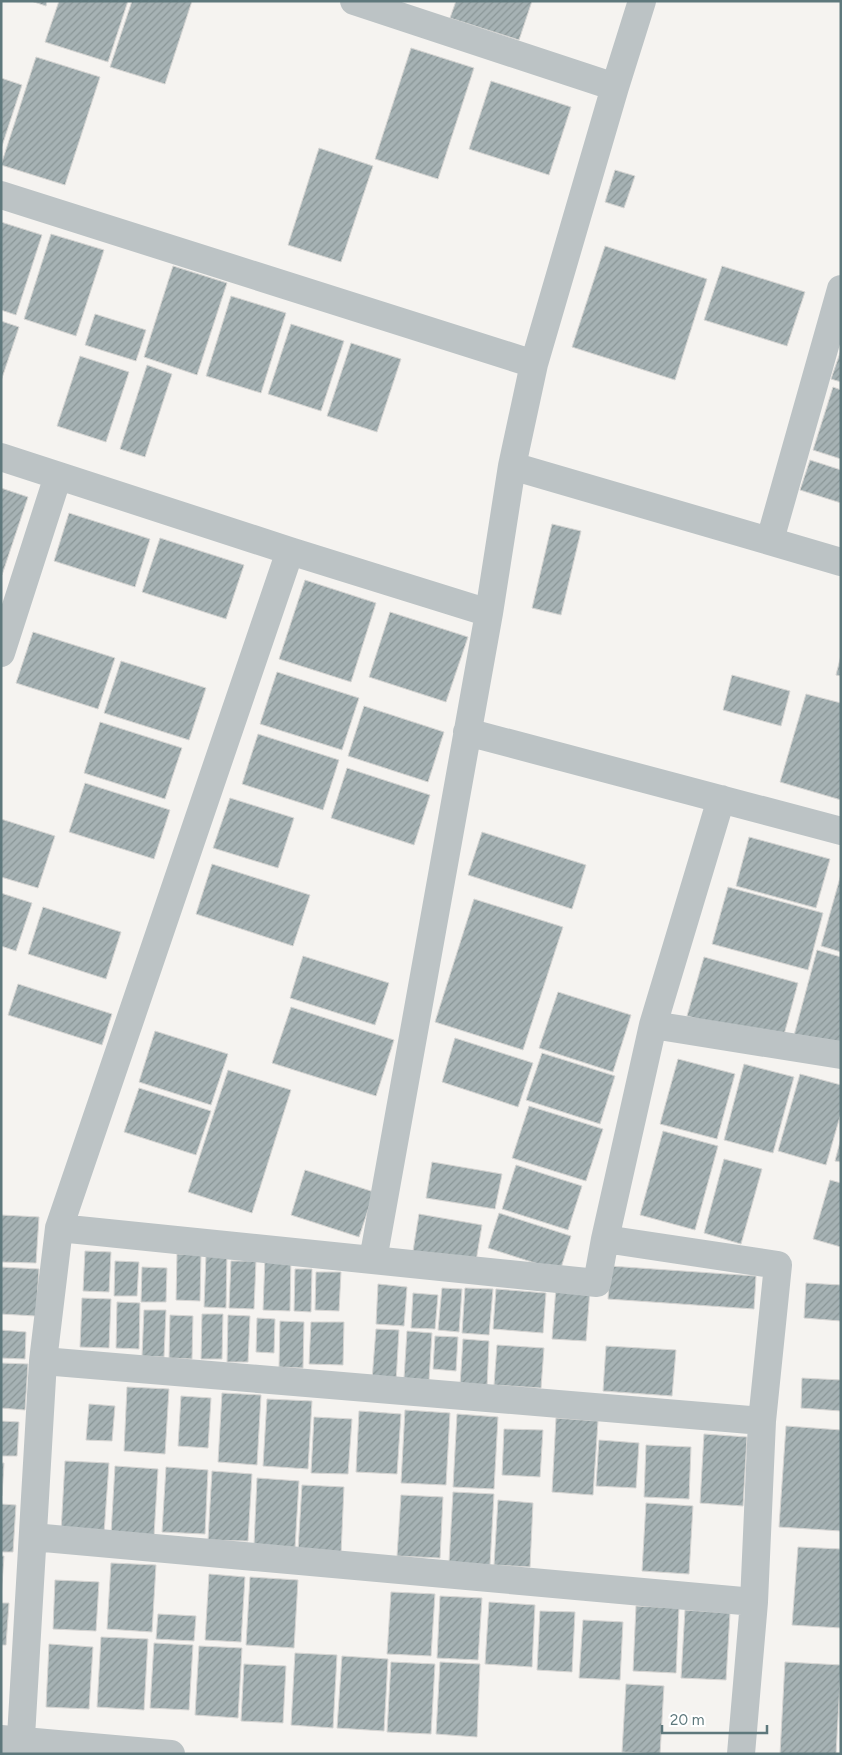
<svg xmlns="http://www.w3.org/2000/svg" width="842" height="1755" viewBox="0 0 842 1755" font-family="Figtree,sans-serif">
  <defs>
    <pattern id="building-hatch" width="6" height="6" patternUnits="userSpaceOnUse" patternTransform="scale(1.25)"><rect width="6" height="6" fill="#a6b2b4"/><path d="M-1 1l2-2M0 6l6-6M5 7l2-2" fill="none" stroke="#8a9697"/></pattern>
  </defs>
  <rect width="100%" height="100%" fill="#f5f3f0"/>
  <path fill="url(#building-hatch)" stroke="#d6d5d3" d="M31,1H47L46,6Z
    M59,1H128L108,62L45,42Z
    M132,1H192L165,84L110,67Z
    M456,1H532L519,40L450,18Z
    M411,48L474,68L438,179L375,159Z
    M36,57L100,77L65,185L1,165Z
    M1,78L22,85L1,149Z
    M491,81L571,107L549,175L469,149Z
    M319,148L373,166L341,262L288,245Z
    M615,170L635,176L624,208L605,202Z
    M1,222L42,235L16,315L1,310Z
    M51,234L104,250L76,336L24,319Z
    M605,246L707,279L675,380L572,347Z
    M173,266L227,283L197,375L144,357Z
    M722,266L805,292L787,346L704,320Z
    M231,296L286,313L261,393L206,376Z
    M95,314L146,330L136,361L85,345Z
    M1,321L19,327L1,381Z
    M291,324L344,341L321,411L268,394Z
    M351,343L401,359L377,432L327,416Z
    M841,350V382L831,379Z
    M80,356L129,372L106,442L57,426Z
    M147,365L172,374L145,457L120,449Z
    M833,387L841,390V459L813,450Z
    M810,460L841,470V503L800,490Z
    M1,488L28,497L2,575L1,574Z
    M69,513L150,539L135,587L54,561Z
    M552,524L581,531L561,615L532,608Z
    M160,538L244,565L226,619L142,592Z
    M305,580L376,603L351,682L279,659Z
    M390,612L468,637L446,702L369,677Z
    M33,632L115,658L98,709L16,683Z
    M841,655V676L836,675Z
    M121,661L206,688L189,740L104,713Z
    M277,672L359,698L342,750L260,724Z
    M732,675L790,691L781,726L723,710Z
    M806,694L841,703V800L780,782Z
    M364,706L444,732L428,782L348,756Z
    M100,722L182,748L165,799L84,773Z
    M258,734L339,760L323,810L242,784Z
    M347,768L430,795L414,845L331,818Z
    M85,783L170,810L154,859L69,832Z
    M230,798L294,818L278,868L213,848Z
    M1,819L55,836L38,888L1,877Z
    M482,832L586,865L572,909L468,875Z
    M749,837L830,859L816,908L736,886Z
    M212,864L310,895L293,946L196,914Z
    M841,874V952L821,946Z
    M728,887L823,913L808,970L712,944Z
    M1,893L32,903L16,951L1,946Z
    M474,899L563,927L523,1050L435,1022Z
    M43,907L121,932L106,979L28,954Z
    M817,950L841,957V1052L793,1039Z
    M303,956L389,983L375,1025L290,998Z
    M704,957L798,983L782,1042L687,1016Z
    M18,984L112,1014L102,1045L8,1015Z
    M558,992L631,1015L613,1072L539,1048Z
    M291,1007L394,1040L376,1096L272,1063Z
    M155,1031L228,1054L211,1105L139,1082Z
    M455,1038L533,1063L518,1107L442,1082Z
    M542,1053L615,1076L600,1124L526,1100Z
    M678,1059L735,1074L717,1139L660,1124Z
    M744,1064L794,1077L773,1153L724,1140Z
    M228,1070L291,1090L252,1213L188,1192Z
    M800,1074L841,1085V1113L826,1165L778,1151Z
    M139,1088L211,1111L196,1155L124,1132Z
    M529,1106L603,1129L586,1181L512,1158Z
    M663,1131L718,1146L695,1230L640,1215Z
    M841,1138V1162L835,1161Z
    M724,1159L762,1169L741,1244L704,1233Z
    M432,1162L502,1174L495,1209L426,1198Z
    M516,1165L582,1186L568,1230L502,1209Z
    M305,1170L374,1192L359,1237L291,1215Z
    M830,1180L841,1183V1247L813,1239Z
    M499,1213L571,1236L560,1271L488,1248Z
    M419,1214L482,1225L475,1267L412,1257Z
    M1,1215L39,1217L36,1263L1,1262Z
    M85,1251L111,1252L109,1292L83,1291Z
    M177,1254L201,1255L200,1301L176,1300Z
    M206,1255H227L226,1308L204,1307Z
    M265,1257H291L290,1311L263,1310Z
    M115,1261L139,1262L137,1296H114Z
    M231,1261H256L254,1309L229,1308Z
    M610,1266L756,1276L754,1309L608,1299Z
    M1,1267L39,1269L36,1316L1,1314Z
    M142,1267L167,1268L166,1302H141Z
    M295,1269H312L311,1312L294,1311Z
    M316,1272H341L339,1311L315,1310Z
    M806,1283L841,1285V1321L804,1318Z
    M378,1284L407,1287L404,1326L376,1324Z
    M556,1287L590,1289L586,1341L552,1339Z
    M442,1288L462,1289L459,1332L438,1330Z
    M465,1288L493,1289L489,1335L462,1333Z
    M496,1289L546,1293L543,1333L493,1329Z
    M413,1293L438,1295L435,1329L411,1328Z
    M82,1298L111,1299L109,1348L80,1347Z
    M117,1302L140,1303L139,1349L116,1348Z
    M144,1310H166L164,1357L142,1356Z
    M202,1314H223L222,1359H201Z
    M170,1315L193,1316L192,1359L169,1358Z
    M228,1315L250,1316L248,1362H227Z
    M257,1318L275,1319L274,1353L256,1352Z
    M280,1321L304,1322L303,1368L279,1367Z
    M311,1322H344L343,1365L309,1364Z
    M376,1329L399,1330L396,1382L372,1380Z
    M1,1330L26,1332L25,1359L1,1358Z
    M407,1331L432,1333L429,1380L404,1378Z
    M435,1336L458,1337L456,1371L433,1369Z
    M463,1339L489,1341L487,1388L460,1386Z
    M497,1345L544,1348L541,1388L494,1385Z
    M606,1346L676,1350L672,1396L603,1391Z
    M1,1363L28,1364L25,1410L1,1408Z
    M802,1378L841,1380V1411L801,1408Z
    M127,1387L169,1389L165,1454L124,1451Z
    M222,1393L261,1395L257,1465L218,1462Z
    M181,1396L211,1398L208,1448L178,1446Z
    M267,1399L312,1401L308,1469L263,1466Z
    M89,1404L115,1406L112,1441L86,1440Z
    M405,1410L450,1413L446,1485L401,1483Z
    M359,1411L401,1414L397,1474L356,1472Z
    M457,1414L498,1417L494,1489L453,1487Z
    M314,1417L352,1419L348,1474L311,1473Z
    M556,1418L598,1421L593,1495L552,1492Z
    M1,1421L19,1422L17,1456H1Z
    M786,1426L841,1430V1531L779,1527Z
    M504,1429L543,1430L540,1477L502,1475Z
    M704,1434L747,1437L743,1506L700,1503Z
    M599,1440L639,1443L636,1488L596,1486Z
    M646,1445L691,1447L689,1499L644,1497Z
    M65,1461L109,1463L104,1534L61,1532Z
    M1,1463H4L2,1496H1Z
    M115,1466L158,1469L154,1536L111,1534Z
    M166,1467L208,1470L205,1534L162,1532Z
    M212,1471L252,1474L248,1541L208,1540Z
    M257,1478L299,1481L295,1548L254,1545Z
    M302,1485L344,1487L341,1554L298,1551Z
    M453,1492L494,1494L490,1565L449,1562Z
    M401,1495L443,1497L440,1558L397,1556Z
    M498,1500L533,1503L530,1567L494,1565Z
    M646,1503L693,1506L689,1574L642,1571Z
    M1,1504L16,1505L13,1552H1Z
    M798,1547L841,1549V1628L792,1625Z
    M1,1556H4L1,1598Z
    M111,1563L156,1565L152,1632L107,1629Z
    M209,1574L245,1577L241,1642L205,1640Z
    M250,1577L298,1580L294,1648L246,1645Z
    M55,1580L99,1582L96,1631L53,1629Z
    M391,1592L435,1594L431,1656L387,1654Z
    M440,1596L482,1598L478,1660L437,1658Z
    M489,1602L535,1605L532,1667L485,1664Z
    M1,1603H9L6,1645H1Z
    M636,1606L679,1608L676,1673L633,1671Z
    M685,1610L730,1613L726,1680L681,1678Z
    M540,1611L575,1612L572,1672L537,1670Z
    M158,1614L196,1616L194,1641L156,1639Z
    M583,1620L623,1622L620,1680L579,1678Z
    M101,1637L148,1639L144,1710L97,1707Z
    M154,1643L193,1645L189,1710L150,1708Z
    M49,1644L93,1647L89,1709L46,1707Z
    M199,1646L242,1648L238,1718L195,1715Z
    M295,1653L337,1655L333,1728L291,1725Z
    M342,1656L388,1659L384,1731L337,1728Z
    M391,1662L435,1664L431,1734L387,1732Z
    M440,1662L480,1664L477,1737L436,1734Z
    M785,1662L841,1665L836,1754H780Z
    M244,1664L286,1666L283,1723L241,1721Z
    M626,1684L664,1686L660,1754L622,1752Z"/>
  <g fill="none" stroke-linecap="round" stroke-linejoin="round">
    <path stroke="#bcc3c5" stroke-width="28" d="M354,1L615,87
      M1,195L534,364
      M1,457L290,551L489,613
      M512,466L841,562
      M770,540L841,289
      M290,551L59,1228L597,1283L605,1239L653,1025L721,799
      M1,653L58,476
      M467,732L841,831
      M653,1025L841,1055
      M605,1239L778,1265L762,1421L754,1602L741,1754
      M373,1260L489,613L512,466L534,364L615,87L642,1
      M43,1361L762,1421
      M33,1537L754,1602
      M1,1739L171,1754
      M20,1754L43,1361L59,1228"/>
  </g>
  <rect width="842" height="1755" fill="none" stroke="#5e787c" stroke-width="5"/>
  <path d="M662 1725v8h105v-8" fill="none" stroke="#5e787c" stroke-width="2.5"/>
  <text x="670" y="1725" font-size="15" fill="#5e787c" stroke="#ffffff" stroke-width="4" paint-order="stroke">20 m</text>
</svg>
